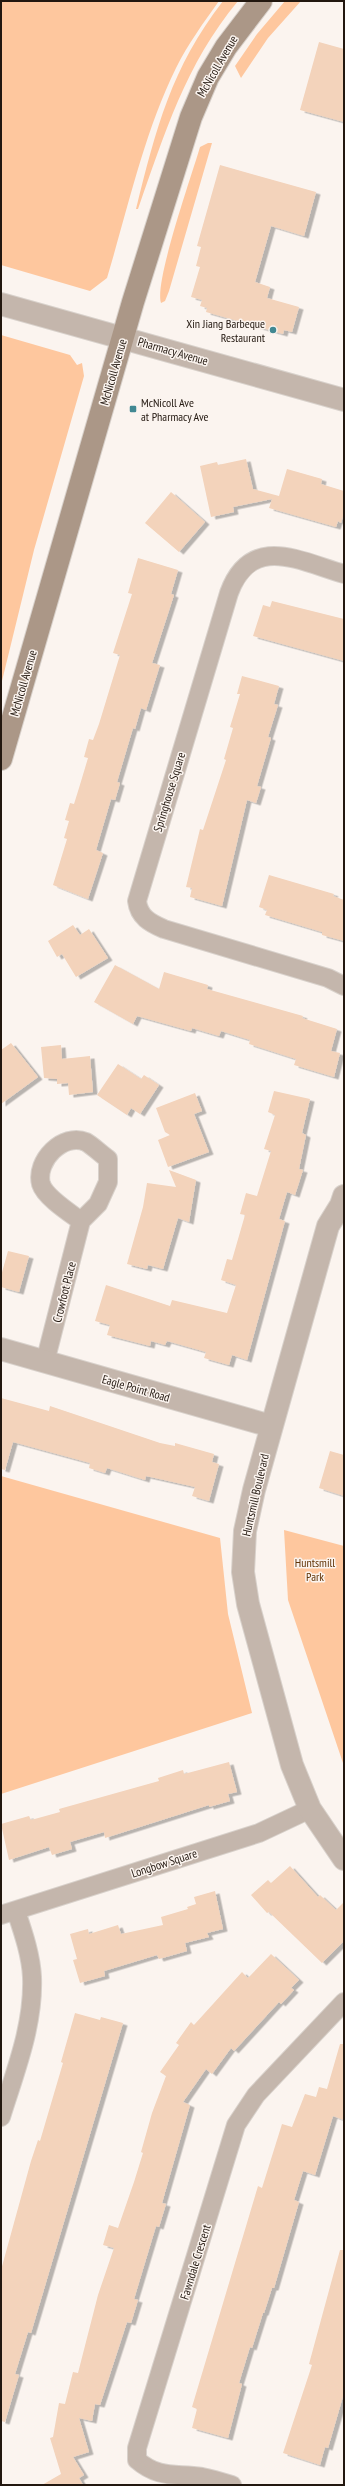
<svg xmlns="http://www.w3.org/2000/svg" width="345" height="2486" viewBox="0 0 345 2486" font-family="'PT Sans Narrow',sans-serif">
  <defs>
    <filter id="shadow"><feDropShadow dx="4.5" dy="2.5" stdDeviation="0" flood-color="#0004"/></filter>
  </defs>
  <rect width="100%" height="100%" fill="#fbf4ef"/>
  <path fill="#fec79e" d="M1,1H219C204,22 188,44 176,68C144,133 128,208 107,278L90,291L1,265Z
    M223,1H238C185,65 165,133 138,209H136C156,129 171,68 223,1Z
    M285,1H301L268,38L241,78L235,66L257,34Z
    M208,143H212L169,291L165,301L161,303C154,282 192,175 200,147Z
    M1,335L70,355L77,365L82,363L84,376L34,550L1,685Z
    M1,1476L220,1538L228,1614L252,1713L1,1794Z
    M284,1530L344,1546V1766L288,1600Z"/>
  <path fill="#f3d3bb" filter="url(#shadow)" d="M319,42L344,49V122L300,110Z
    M220,165L316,192L304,236L271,226L255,282L270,287L267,298L299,307L292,332L284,330L283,334L206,312L207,308L200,306L202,300L191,297L200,267L196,266L201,247L197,246Z
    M246,459L253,489L279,496L287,469L322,479L321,484L344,491V513L341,523L338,521L336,527L269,508L272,499L233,507L234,512L211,517L200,466L217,462L218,465Z
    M171,492L205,522L179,552L145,523Z
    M138,558L178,570L171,594L174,595L152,663L160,665L146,710L141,708L135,729L133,728L117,782L120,783L115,800L111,799L96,850L103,853L88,899L53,885L67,839L64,838L69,821L65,820L70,803L74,804L79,788L88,758L84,757L89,739L93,740L99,724L120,655L113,653L132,594L128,593Z
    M272,601L344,619V661L253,636L263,605L270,607Z
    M242,676L279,686L274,704L278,705L268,737L271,738L257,786L261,787L256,803L247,800L222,906L190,897L192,888L186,887L200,829L203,830L226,760L224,759L233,728L230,727L240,694H237Z
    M269,875L334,894L333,896L344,900V941L322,935V932L265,915L267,910L259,907Z
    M73,925L80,935L89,929L108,958L76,977L62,954L57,957L48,941Z
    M115,965L159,989L164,972L208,985L207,989L303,1016L302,1018L337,1029L331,1051L340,1053L334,1077L294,1065L296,1059L249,1044L250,1040L221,1031L219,1036L192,1028L191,1031L137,1016L133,1024L94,1002Z
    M11,1043L38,1077L1,1104V1050Z
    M61,1045L62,1059L90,1056L93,1092L69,1095L68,1083L57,1084V1079L44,1078L41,1047Z
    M118,1064L141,1079L144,1075L159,1085L140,1114L131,1108L127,1115L97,1095Z
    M274,1091L310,1099L302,1133L306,1135L299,1169L303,1170L295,1195L287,1192L279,1219L285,1221L247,1360L232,1355L229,1365L204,1358L206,1352L167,1341L165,1345L151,1341L150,1346L107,1335L110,1325L95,1321L106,1285L170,1306L172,1300L227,1313L236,1285L221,1280L227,1259L232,1260L245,1215L240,1214L246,1193L257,1196L271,1151L264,1149L275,1115L268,1112Z
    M195,1093L202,1111L194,1114L209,1152L168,1167L158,1140L170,1135L165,1132L156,1108Z
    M169,1170L196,1180L189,1222L178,1218L163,1269L148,1265L147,1269L127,1264L143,1207L147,1183L176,1187Z
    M8,1251L29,1256L19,1292L1,1287V1276Z
    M1,1398L49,1411L50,1406L160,1443L175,1446V1443L214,1454L212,1462L219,1464L209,1501L192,1496L195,1487L146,1476L145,1480L107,1468L105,1473L89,1468L90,1463L13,1442L5,1470L1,1469Z
    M330,1451L344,1455V1496L319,1488Z
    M229,1762L237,1792L228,1794L230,1801L209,1807V1805L105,1838L104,1832L70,1842L72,1849L52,1855L49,1847L9,1860L1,1824L29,1816L31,1820L60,1812L59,1809L159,1781L158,1778L183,1770L184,1774Z
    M290,1866L318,1897L320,1895L336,1910L344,1902V1941L322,1963L269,1912L267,1913L251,1895L268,1880L271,1883Z
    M215,1891L223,1929L207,1933L209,1937L185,1943L187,1951L159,1959L157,1955L104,1971L105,1976L80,1983L73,1960L77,1959L70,1934L88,1929L89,1934L118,1925L121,1934L163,1925L161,1917L188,1909L187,1907L196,1904L194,1897Z
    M271,1954L299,1980L291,1988L294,1990L281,2004L279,2002L234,2051L231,2048L212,2074L206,2069L183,2102L190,2105L162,2203L166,2204L159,2227L156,2226L134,2299L138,2300L131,2323L127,2322L100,2405L95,2404L92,2421L79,2418L89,2452L73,2457L84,2475L79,2478L83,2485H42L61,2474L50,2438L53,2437L59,2403L65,2404L73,2372L78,2373L98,2295L114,2248L103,2245L109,2225L118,2228L134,2182L143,2153L141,2152L152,2113L166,2076L160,2072L179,2045L176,2043L191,2022L194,2025L242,1972L248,1978Z
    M75,2013L100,2020L101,2017L123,2023L31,2333L28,2332L15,2374L19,2375L5,2422L1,2421V2270L31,2161L38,2140L40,2141L63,2063L61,2062Z
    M340,2044H344V2120L333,2116L315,2175L303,2171L294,2200L299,2202L274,2288H272L264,2313H263L252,2348L250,2347L239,2383L242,2384L228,2438L192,2428L197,2409L192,2407L258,2186L262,2188L282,2124L292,2127L305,2094L316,2097L319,2087L327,2089Z
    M340,2250H344V2393L328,2448L325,2447L320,2465L283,2453L312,2365L309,2364Z"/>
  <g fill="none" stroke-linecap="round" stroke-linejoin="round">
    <defs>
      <path id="minor" d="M344,574C299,561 251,533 229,593L137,901C139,917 150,923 164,929L328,978L344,986
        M45,1362L81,1221L98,1204L108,1182V1159C101,1154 93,1146 86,1142C63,1132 35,1161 41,1184C45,1197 70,1213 81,1221
        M1,1915L259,1833L310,1809
        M1,2117C15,2072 34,2025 32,1977C31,1955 23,1932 16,1911
        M232,2485C222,2482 212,2479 202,2477C175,2473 159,2479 137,2460V2448L236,2125L256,2095L344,2002"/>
      <path id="tertiary" d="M1,304L344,400
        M344,1196L341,1205L328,1226L254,1490L245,1531L243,1572L248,1604L292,1765L310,1809L344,1859
        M1,1349L271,1426"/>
      <path id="secondary" d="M1,759L133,302L191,117L208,77L226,47L261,1"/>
    </defs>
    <use href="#minor" stroke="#d8d1cb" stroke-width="20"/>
    <use href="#tertiary" stroke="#d8d1cb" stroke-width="24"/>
    <use href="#secondary" stroke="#d8d1cb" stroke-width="24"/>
    <use href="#minor" stroke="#c4b6ac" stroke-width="18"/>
    <use href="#tertiary" stroke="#c4b6ac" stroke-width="22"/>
    <use href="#secondary" stroke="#ab9787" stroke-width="22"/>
  </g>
  <g fill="#418892" stroke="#fbf4ef" stroke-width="1.5">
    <circle cx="273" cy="330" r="4"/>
    <rect x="129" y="405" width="8" height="8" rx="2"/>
  </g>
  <g text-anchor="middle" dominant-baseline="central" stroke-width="3" stroke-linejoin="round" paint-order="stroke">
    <g font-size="12" fill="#22170f" stroke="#fbf4ef">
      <text transform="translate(217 66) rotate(-60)">McNicoll Avenue</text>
      <text transform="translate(173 351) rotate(16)">Pharmacy Avenue</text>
      <text transform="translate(113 372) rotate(-74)">McNicoll Avenue</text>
      <text transform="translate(23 683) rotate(-74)">McNicoll Avenue</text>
      <text transform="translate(169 792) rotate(-73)">Springhouse Square</text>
      <text transform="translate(64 1292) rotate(-76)">Crowfoot Place</text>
      <text transform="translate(136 1388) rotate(16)">Eagle Point Road</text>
      <text transform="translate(255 1495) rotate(-77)">Huntsmill Boulevard</text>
      <text transform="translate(164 1863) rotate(-18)">Longbow Square</text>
      <text transform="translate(195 2262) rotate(-73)">Fawndale Crescent</text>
    </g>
    <g font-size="12" fill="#22170f" stroke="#fbf4ef" text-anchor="end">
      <text x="265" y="323">Xin Jiang Barbeque<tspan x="265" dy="14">Restaurant</tspan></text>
      <text x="141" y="402" text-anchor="start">McNicoll Ave<tspan x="141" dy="14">at Pharmacy Ave</tspan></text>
    </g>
    <g font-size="12" fill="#613305" stroke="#fbf4ef">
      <text x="315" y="1562">Huntsmill<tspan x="315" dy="14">Park</tspan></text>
    </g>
  </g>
  <rect width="345" height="2486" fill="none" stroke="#22170f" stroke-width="4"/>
</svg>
